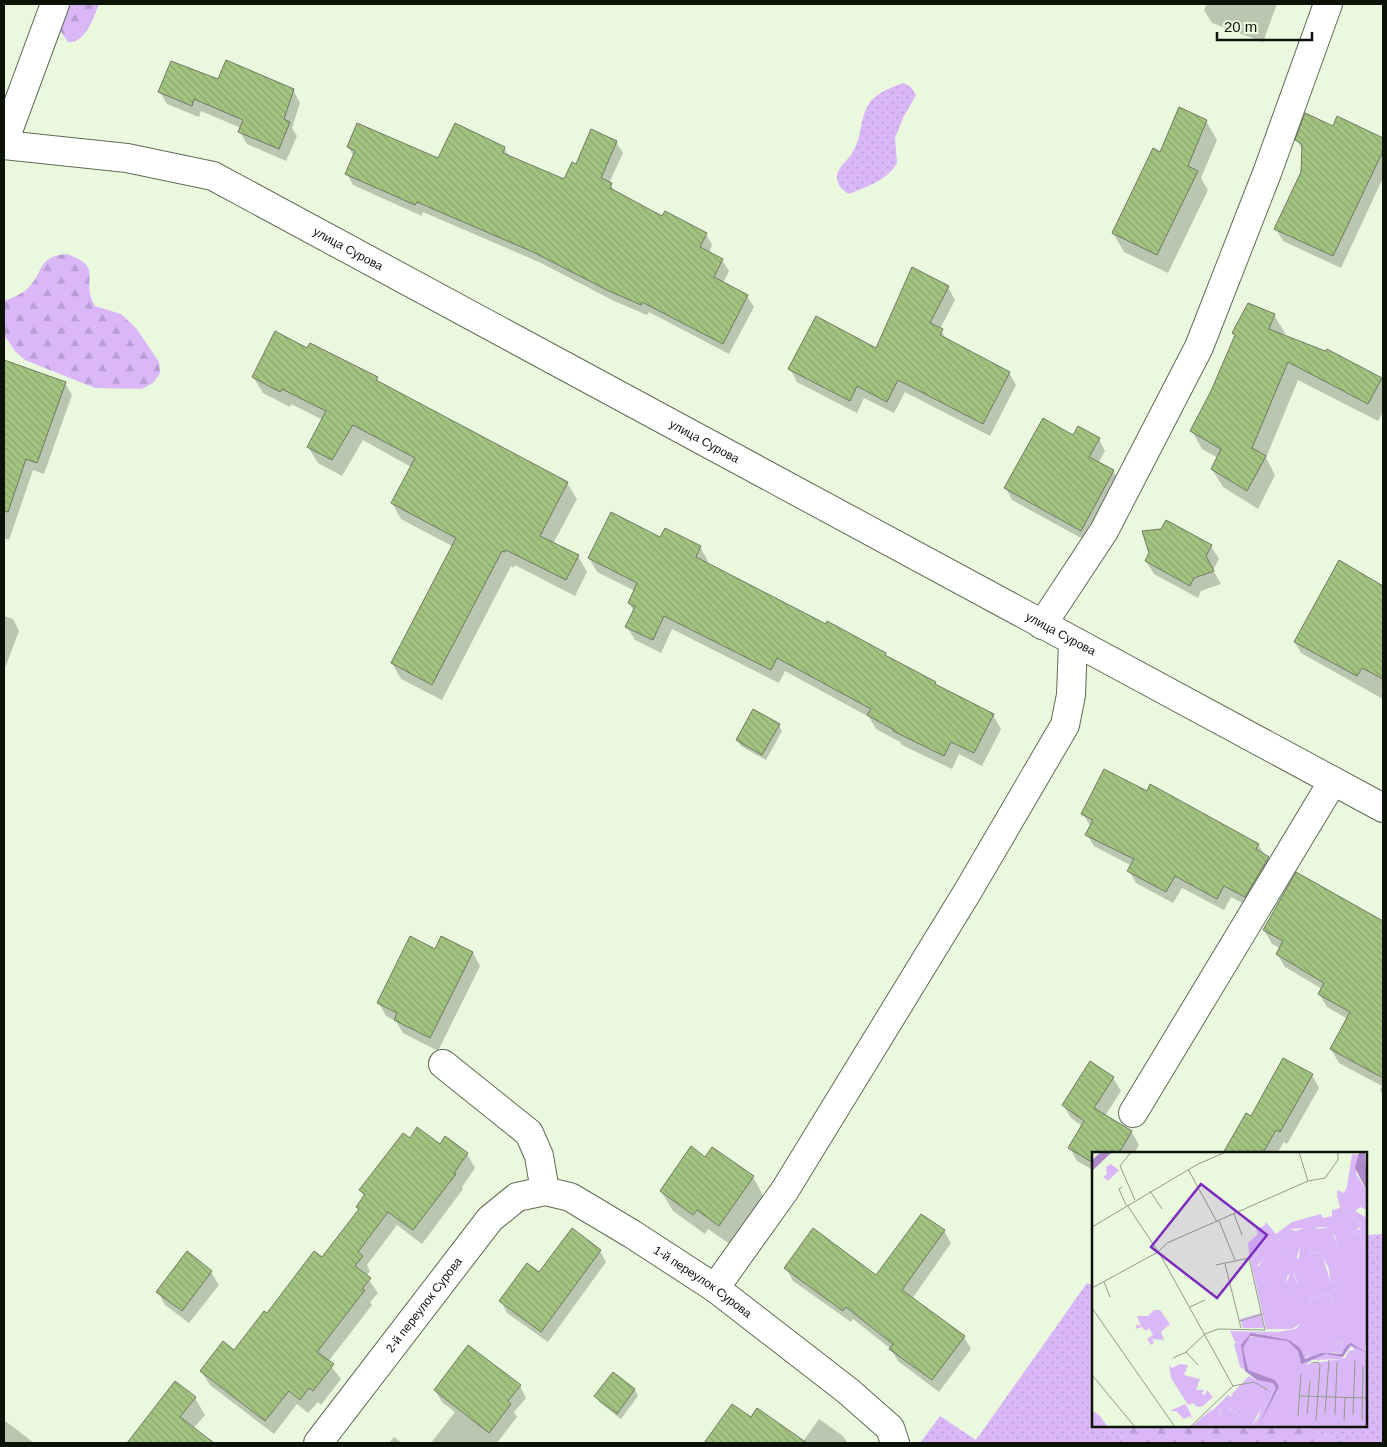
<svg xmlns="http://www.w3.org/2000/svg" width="1387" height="1447" viewBox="0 0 1387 1447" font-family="Helvetica,sans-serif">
  <defs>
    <pattern id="grass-dots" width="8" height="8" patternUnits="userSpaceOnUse" patternTransform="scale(1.25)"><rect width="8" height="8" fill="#dab8f8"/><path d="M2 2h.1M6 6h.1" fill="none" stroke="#ba9dd3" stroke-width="1.8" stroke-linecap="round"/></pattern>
    <pattern id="forest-firs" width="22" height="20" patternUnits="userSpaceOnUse" patternTransform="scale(1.25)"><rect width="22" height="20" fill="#dab8f8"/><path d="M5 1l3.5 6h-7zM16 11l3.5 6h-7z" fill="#ba9dd3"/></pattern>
    <pattern id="building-back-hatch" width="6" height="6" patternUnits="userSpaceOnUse" patternTransform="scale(1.25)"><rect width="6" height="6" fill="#a3c480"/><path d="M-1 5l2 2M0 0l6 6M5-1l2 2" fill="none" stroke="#8ba76d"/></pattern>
  </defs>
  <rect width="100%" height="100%" fill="#eaf8de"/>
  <path fill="url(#grass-dots)" d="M904,83L911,87L916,95L904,116L895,138L897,163C888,180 866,187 849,194C842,190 836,184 837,175C839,165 850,159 854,150C862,135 860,116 870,102C878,92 892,87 904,83Z
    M1383,1234V1443H1346L1303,1426H1366V1235Z
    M1087,1283L1093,1286V1426H1126L1119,1443H920L940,1416L976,1440Z"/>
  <path fill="url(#forest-firs)" d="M61,4H99C94,17 85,44 68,42L61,32Z
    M67,254C106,268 79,279 95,306L121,314L136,328L159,362L160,373L154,382L142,389L95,388L25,360L15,351L4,335V301C12,298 22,294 28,288C44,273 37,256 67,254Z
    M1126,1426H1303L1346,1443H1119Z"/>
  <path fill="#0003" d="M1207,4H1277L1263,42L1212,23L1204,10Z
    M218,80L293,90L300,103L292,128L297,136L286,161L247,144L240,132L241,128L201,111L199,117L167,104L160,92Z
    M1338,118L1383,140V178L1341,268L1283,241L1276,229L1302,173L1303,151L1297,140L1333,127Z
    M1206,121L1217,140L1201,178L1208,190L1168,273L1124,252L1113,233L1161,154Z
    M616,142L623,153L609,183L617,194L663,218L706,234L712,245L709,253L722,260L729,271L723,283L747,296L754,307L729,354L649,312L647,315L616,302L541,263L423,212L422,216L353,185L347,174L354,157L348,146L439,160L504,148L510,157L565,181L577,165Z
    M948,287L955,300L940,329L948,341L1009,373L1016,385L990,436L905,392L894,413L864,398L857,413L797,382L790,369L876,350Z
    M1274,315L1285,333L1283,336L1381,378L1383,383V412L1378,421L1298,380L1266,458L1275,475L1258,509L1223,487L1212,469L1218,458L1202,449L1192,431L1212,392L1235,337L1233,333Z
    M308,350L377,378L379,383L567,483L577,499L553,544L578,556L587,572L575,596L515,565L514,568L511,566L442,700L401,679L392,663L452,546L401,519L392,503L411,467L363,440L342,476L318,463L308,447L323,420L291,404L290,407L263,393L253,377Z
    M4,361L65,383L72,395L44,474L33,470L9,540L4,538Z
    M1074,437L1099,439L1105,451L1098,464L1113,471L1120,483L1088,542L1012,500L1006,488Z
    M661,538L700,547L708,561L706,564L826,626L885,653L887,657L935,683L937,686L993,715L1001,729L982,766L959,754L952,769L902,745L900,742L876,729L869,717L785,671L779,683L672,629L661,653L635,640L627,627L634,612L629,603L635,591L597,572L589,558Z
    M1211,546L1219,559L1213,570L1221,584L1201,591L1198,598L1154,574L1146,561Z
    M1340,562L1383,587V699L1301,653L1295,642Z
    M4,616L13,619L19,631L5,668Z
    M779,725L782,731L766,760L741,746L737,740Z
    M1083,814L1258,845L1275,869L1252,908L1231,897L1224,910L1182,888L1173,903L1136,883L1129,871L1132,866L1094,846L1087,835L1091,827Z
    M1297,874L1383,923V1096L1380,1090L1382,1086L1339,1063L1331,1049L1348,1019L1327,1007L1319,994L1322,989L1285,967L1277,954L1280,948L1272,944L1264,930Z
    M442,938L473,953L480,966L438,1051L403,1033L396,1021L386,1016L379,1003L435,950Z
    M1312,1075L1319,1088L1287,1144L1284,1142L1277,1153H1228L1226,1150L1251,1118Z
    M1113,1078L1121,1091L1105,1116L1131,1131L1139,1145L1134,1153H1093V1170L1077,1161L1070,1148L1082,1126L1071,1118L1063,1105Z
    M410,1140L440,1146L467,1154L475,1168L462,1187L463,1189L422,1244L397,1225L367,1265L370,1271L366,1276L378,1293L370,1302L372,1305L328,1362L341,1379L321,1405L318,1402L308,1413L297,1404L274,1434L210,1385L201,1371L234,1352L322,1259L359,1211L357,1207L364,1197L360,1190Z
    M705,1158L753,1177L764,1197L731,1245L708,1229L705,1234L673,1211L661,1191Z
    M944,1231L951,1243L912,1299L964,1337L971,1349L939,1392L898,1361L891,1349L853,1319L851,1322L793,1281L786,1268L877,1276Z
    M600,1251L606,1262L548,1342L507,1313L501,1301Z
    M211,1272L219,1285L189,1323L165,1305L158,1292Z
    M520,1386L526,1398L514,1412L517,1417L497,1443H431L455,1412L442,1402L435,1390Z
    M635,1390L638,1396L621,1419L599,1402L596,1396Z
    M195,1398L205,1415L193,1429L212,1443H137L133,1437Z
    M733,1406L751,1419L802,1443L819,1419L843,1436L847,1442L846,1443H706Z
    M4,1420L34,1443H4Z
    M394,1437L402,1443H389Z"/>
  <path fill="url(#building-back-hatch)" stroke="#6e7a63" d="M226,60L294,89L284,119L290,122L279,149L238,132L243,120L194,99L192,106L158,92L171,61L218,79Z
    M1179,107L1207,120L1188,166L1198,171L1157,255L1112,233L1153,148L1160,152Z
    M1305,113L1333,126L1337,116L1383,138V151L1333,256L1274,229L1301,172L1302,144L1295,140Z
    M357,123L438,158L455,123L505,147L503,153L564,179L572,162L576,164L591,129L617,141L601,178L612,183L610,188L662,216L665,211L707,233L700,247L723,259L714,277L748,295L723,344L642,302L641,305L609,291L533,252L417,202L415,205L345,174L355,151L347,147Z
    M912,267L949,286L930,323L943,329L940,335L1010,372L983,424L898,380L887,402L857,386L850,401L788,369L816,316L876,348Z
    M1248,303L1275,314L1269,329L1325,351L1327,349L1382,378L1368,404L1288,362L1252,448L1266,456L1247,491L1211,469L1221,449L1190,431L1211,391L1235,335L1232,333Z
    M275,331L307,348L310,343L378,377L376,380L568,482L540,536L579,555L566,580L506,550L505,552L502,551L432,685L391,663L456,538L391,503L415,458L353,425L332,460L307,447L326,411L282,389L280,392L252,377Z
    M4,360L66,382L37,463L26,459L8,512L4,511Z
    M1043,418L1073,435L1078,426L1100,438L1089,457L1114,470L1081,531L1004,488Z
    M611,512L660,537L665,528L701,546L696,557L826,624L827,621L886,653L885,655L936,682L935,684L994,714L974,753L951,742L944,756L893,731L894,730L867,715L871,709L777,658L771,670L664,616L653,640L625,627L635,607L628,603L637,583L588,558Z
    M1166,520L1212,545L1206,556L1214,571L1194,578L1190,586L1145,561L1149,553L1142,531L1161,529Z
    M1339,560L1383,586V679L1362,668L1357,676L1294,642Z
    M753,709L780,724L762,755L736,740Z
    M1104,769L1147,791L1150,784L1259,844L1256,849L1269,857L1245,897L1224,886L1217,899L1175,876L1166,892L1127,871L1134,859L1085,835L1093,820L1081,814Z
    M1296,872L1383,921V1078L1330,1049L1350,1012L1318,994L1324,983L1276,954L1283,941L1263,930Z
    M410,936L435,949L441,936L473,952L430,1038L394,1020L397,1013L377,1003Z
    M1283,1058L1313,1074L1280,1132L1276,1130L1263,1153H1223L1246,1113L1251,1116Z
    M1090,1061L1114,1077L1094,1108L1132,1131L1119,1153H1093L1092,1162L1068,1148L1084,1121L1062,1105Z
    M417,1127L440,1144L445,1136L468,1153L454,1173L456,1174L413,1230L388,1212L358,1252L363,1256L355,1266L371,1278L362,1289L365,1290L317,1352L334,1364L313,1391L309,1388L300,1400L289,1391L265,1421L200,1371L223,1341L234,1350L264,1311L267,1313L314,1251L322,1257L359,1209L356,1207L365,1194L359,1190L403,1133L410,1138Z
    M691,1146L705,1157L712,1147L754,1176L719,1226L697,1210L693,1215L660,1191Z
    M921,1214L945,1230L902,1290L965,1336L932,1380L889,1349L893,1344L846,1307L843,1311L784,1268L813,1228L876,1275Z
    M572,1228L601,1250L541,1332L499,1301L527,1263L539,1272Z
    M187,1251L212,1271L182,1311L156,1292Z
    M468,1345L521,1385L508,1401L511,1404L489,1433L434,1390Z
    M613,1372L635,1389L617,1414L594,1396Z
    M175,1381L196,1397L180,1417L214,1443H127Z
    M732,1404L751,1417L757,1408L807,1443H704Z"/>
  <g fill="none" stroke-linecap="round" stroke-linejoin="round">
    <defs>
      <g id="minor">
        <path d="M4,142L55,4"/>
        <path id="s1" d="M4,145L127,158L213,176L1383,808"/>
        <path d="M1042,625L1104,531L1199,347L1267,173L1328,4"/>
        <path d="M443,1064L529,1133L539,1156L545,1191"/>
        <path d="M1133,1113L1333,781"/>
        <path d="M715,1288L785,1190L968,891L1065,725L1071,695L1073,642"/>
        <path id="s2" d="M318,1443L490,1219L517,1197L545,1191L570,1197L632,1234L715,1288L848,1391L890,1428L895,1443"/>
      </g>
    </defs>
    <use href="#minor" stroke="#606b55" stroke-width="30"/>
    <use href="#minor" stroke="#fff" stroke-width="28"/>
  </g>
  <g text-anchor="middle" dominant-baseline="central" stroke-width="5" stroke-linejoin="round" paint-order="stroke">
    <g font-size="12" fill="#0d1209" stroke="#eaf8de">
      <text stroke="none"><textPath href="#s1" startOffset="365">улица Сурова</textPath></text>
      <text stroke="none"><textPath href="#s1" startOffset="770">улица Сурова</textPath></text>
      <text stroke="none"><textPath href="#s1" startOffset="1175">улица Сурова</textPath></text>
      <text stroke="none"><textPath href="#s2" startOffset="529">1-й переулок Сурова</textPath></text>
      <text stroke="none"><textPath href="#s2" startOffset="174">2-й переулок Сурова</textPath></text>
    </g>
  </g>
  <g transform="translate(1092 1152)">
    <rect width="275" height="275" fill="#eaf8de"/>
    <path d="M19,12L27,18L16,29L11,25L15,22L14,15ZM245,39L248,55L270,73L262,80L272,84L268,88L275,95V194L246,190L244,192L249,195L251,202L222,197L213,207L197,188L189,184L166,181L143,190L138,179L185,180L204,177L209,171L200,177H174L157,102L156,91L166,82L164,77L172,74L174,70L184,82L200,70L229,62L231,66L240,64V58L248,56ZM234,75L243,84L248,102L250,128L238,129L231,105L225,100L219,102L208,95L207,106L194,107L189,97L171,107L167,114L162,112L166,98L164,88L175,84L185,88L196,82L197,77ZM202,121L205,130V136L200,137L202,144L198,138H194L195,124ZM234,141L241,145L240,151L217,147ZM169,161L172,176H151L148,167ZM157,224L176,235L180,242L162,275L159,274L166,266L171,250L168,238L162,240L154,235L138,244ZM93,252L96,256L101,268L98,264L92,267L84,259H78ZM121,256L117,262L122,265L130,262L127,259L129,256L142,259L145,263L143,269L147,262L153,275H99ZM0,258L8,264L16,275H0Z" fill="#dab8f8" fill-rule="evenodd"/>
    <path d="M260,2L266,3L264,22L275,39V58L268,55L263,59L275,66V95L268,88L271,84L261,79L268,77L269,72L248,55L245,44V38L252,41L255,35ZM217,74L227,77L238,75L256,117V122L250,128L238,129L237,117L231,105L225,100L216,102L208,95L202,113L195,109L189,97L185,103L171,107L164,115L159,105L161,101L165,104L164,88L182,82L185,88L196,82L197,77L204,79ZM200,117L207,137H200L204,144L200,145L199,138L196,141L192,137ZM233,141L241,145L240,151L216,148ZM62,158H68L78,172L69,180L72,188L60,187L62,191L59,193L55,187L61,183L57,176L54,179L50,175L43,177L45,172L49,174L45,164H56ZM166,181H184L194,185L206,198L208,209L219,207L221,205L215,206L222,196L242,198L239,200L251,205L249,195L244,194L246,190L273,193L275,223L260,194L249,207L220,208L188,233L174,275H162L180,242L164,229L166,224L148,215L142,192L150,185H168ZM88,212L96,213L92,223L108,227L104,238H112L110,242L113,243L115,238L121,245L111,254L105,255L101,251L96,253L79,226L77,213L80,216ZM154,233L162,240L170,236L177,241L159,275L152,274L147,262L143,269L144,260L137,257L135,261L128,256L127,260L132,264L123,266L117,262L136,243L139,245L148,234Z" fill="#dab8f8"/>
    <path d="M160,186L194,197L201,211L212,213L253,206L257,199L262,198L269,206L275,205V275H169L186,240L180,227L163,216L153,195Z" fill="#dab8f8"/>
    <path d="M9,0H20L0,19V8ZM267,0H273L275,39L263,16ZM159,181L197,188L208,196L213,207L230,201L250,202L254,194L259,191L275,201L258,193L251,205L234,202L209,212L206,199L196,189L158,184L151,196L156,218L183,228L187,235L166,275L184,236L181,231L165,228L153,219L149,193Z" fill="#ad8ac9"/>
    <path fill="none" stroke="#929c89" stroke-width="1" d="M39,0L28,14L43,48M207,0L216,29M96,17L125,70M30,35L27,37L34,53M58,39L70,57M35,53L69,104L141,234M142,62L150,83M127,69L143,108M0,75L106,12L134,0M133,112L149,176M12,130L18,145M0,136L66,100L75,91L216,29L233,26L246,8V0M98,155L113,148M0,156L83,275M148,169L171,162M94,200L106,213M81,206L94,200L113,182L126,177L173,178L157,106L124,113M219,211L226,210L228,213L224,269M0,223L43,275M207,244L275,246M233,261L237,208M215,262L218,229M243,263L245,210M261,263L263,208M206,264L209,222M270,268L271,214M252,269L253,246M98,275L141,234L162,230L176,238"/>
    <path fill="#7b2cbf" fill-opacity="0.15" stroke="#7b2cbf" stroke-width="2.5" d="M109,32L175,83L125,146L59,95Z"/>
    <rect width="275" height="275" fill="none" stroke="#0d1209" stroke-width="2.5"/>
  </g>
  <rect width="1387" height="1447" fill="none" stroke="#0d1209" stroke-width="10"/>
  <path d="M1217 32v8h95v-8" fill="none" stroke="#0d1209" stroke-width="2.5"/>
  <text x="1224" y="32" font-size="15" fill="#0d1209" stroke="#eaf8de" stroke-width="4" paint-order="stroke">20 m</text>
</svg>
